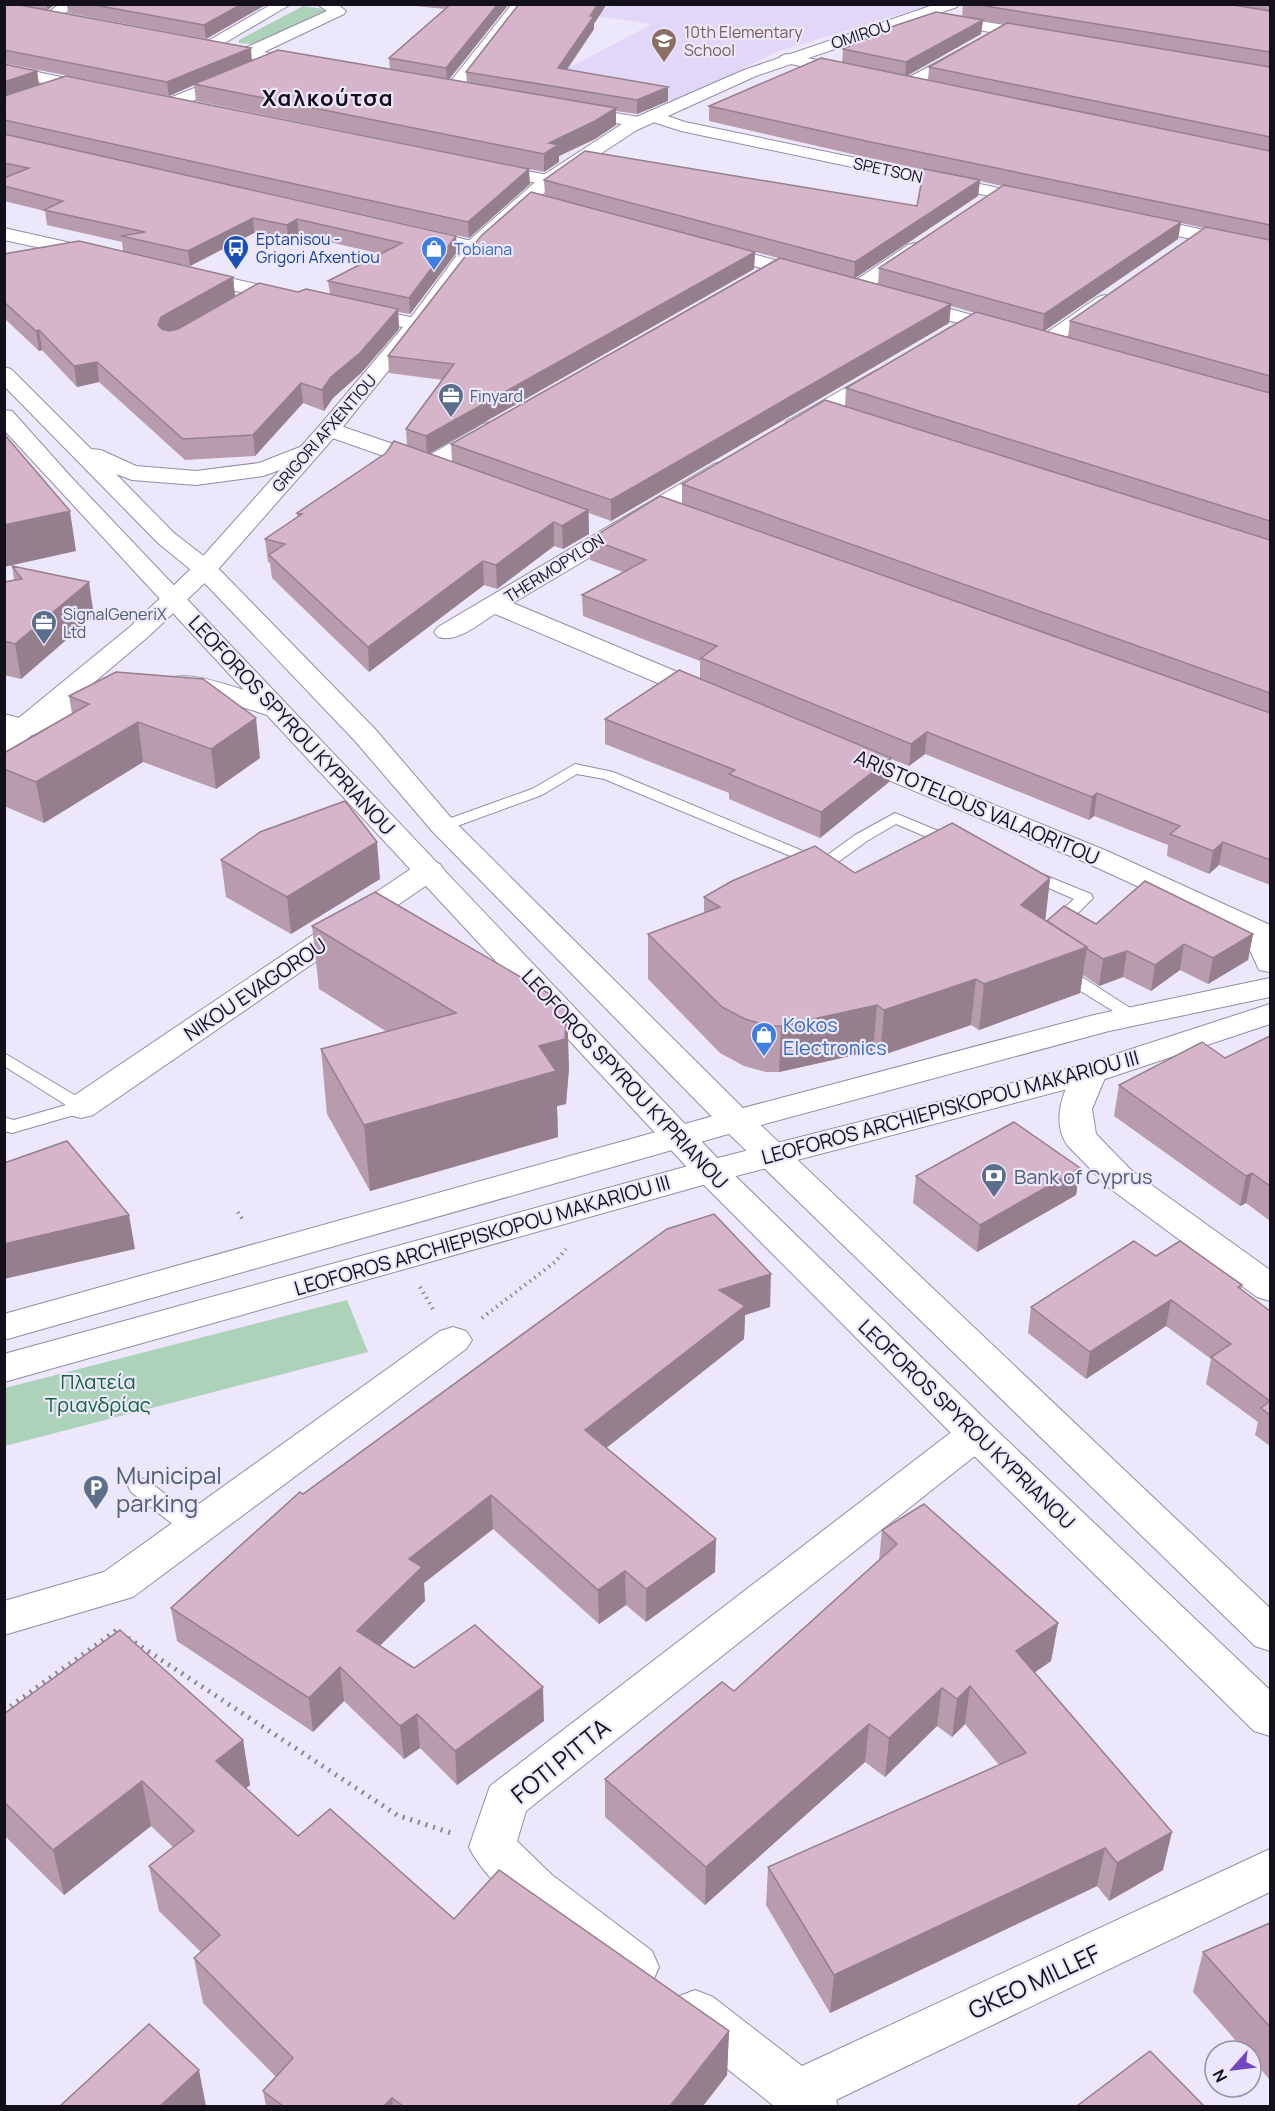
<svg xmlns="http://www.w3.org/2000/svg" width="1275" height="2111" viewBox="0 0 1275 2111" font-family="Manrope,sans-serif">
  <rect width="100%" height="100%" fill="#ede7fc"/>
  <path fill="#e1d8f9" d="M611,5H930L776,52L678,102L553,76L652,24L595,16Z"/>
  <path fill="#acd2b9" d="M303,6L330,10L253,44L239,43V40Z
    M347,1300L368,1352L5,1446V1388Z"/>
  <g fill="none" stroke-linecap="round" stroke-linejoin="round">
    <defs>
      <path id="lane" d="M575,764L613,772L822,859L855,835L895,813L960,840L962,843L954,848L948,846L896,824L867,841L830,868L824,870L604,779L577,774L542,795L449,829H437L435,826L437,823L532,789Z
        M1027,868L1091,894L1093,898L1061,930H1049L1047,926L1049,922L1074,899L1021,876L1019,873Z
        M1062,967L1068,968L1141,1015L1138,1019H1126L1056,976L1053,972L1056,968Z
        M4,1053L88,1103L90,1107L88,1111L12,1133L4,1131V1117L14,1120L66,1105L4,1066Z
        M139,1478L147,1480L203,1523L206,1529L203,1535L195,1538L187,1535L131,1492L128,1486L131,1480Z"/>
      <path id="street" d="M272,4H291L223,44L245,48L327,11L317,4H337L346,11L344,14L264,52L312,61L314,64L306,69L207,51L199,46Z
        M512,4H527L458,93H446L444,90L446,87Z
        M938,14L1041,31L1049,36L1041,41L933,22L930,19L933,16Z
        M969,45L977,50L974,53L914,87L908,89L900,84L902,81Z
        M787,54L853,67L861,72L853,77L781,62L779,59L781,56Z
        M4,65L99,85L107,90L99,95L4,75Z
        M237,71L245,76L243,79L174,109L168,110L160,105L162,101Z
        M573,106L639,117L647,122L639,127L567,115L565,111L567,107Z
        M653,111L685,122L1037,196L1043,197L1046,201L1043,205L1037,206L681,131L647,120L645,116L647,112Z
        M485,163L548,175L554,176L557,180L554,184L548,185L479,172L476,168L479,164Z
        M1134,215L1270,244V256L1127,225L1125,221L1127,217Z
        M413,227L480,243L482,247L480,251L473,253L406,237L404,233L406,229Z
        M4,228L107,251L110,255L107,259L100,261L4,240Z
        M712,243L820,272L823,276L820,280L813,282L705,253L702,249L705,245Z
        M915,243L922,245L925,249L922,253L864,292H850L847,288L850,284L908,245Z
        M189,269L301,294L304,298L301,302L294,304L182,279L179,275L182,271Z
        M1105,295L1112,297L1115,301L1112,305L1053,346L1046,348L1039,346L1036,342L1039,338L1098,297Z
        M906,296L1013,327L1016,331L1013,335L1006,337L899,306L896,302L899,298Z
        M356,305L423,320L426,324L423,328L416,330L349,315L346,311L349,307Z
        M882,369L889,371L893,375L889,379L803,431L795,433L787,431L784,426L787,421L875,371Z
        M329,422L428,456L483,424L491,422L499,424L502,429L499,434L439,470L429,472L321,434L318,429L321,424Z
        M722,462L730,464L733,469L730,474L513,603L718,689L722,695L718,701L709,703L700,701L495,614C478,624 458,643 438,637L434,632L438,627L714,464Z
        M4,714L35,722L39,728L35,734L25,736L4,731Z
        M848,745L1107,851L1270,925V972L1259,970L1243,935L1087,863L838,759L834,753L838,747Z
        M429,861L440,864L444,870L440,876L93,1115L81,1118L69,1115L64,1107L69,1099L418,864Z
        M1090,1063L1102,1066L1107,1073L1092,1109L1096,1134L1132,1171L1270,1270V1301L1257,1297L1108,1187L1067,1145C1051,1120 1063,1089 1078,1066Z
        M453,1327L466,1331L472,1340L466,1349L133,1597L4,1635V1601L104,1572L440,1331Z
        M976,1419L990,1424L996,1434L990,1444L526,1811L517,1841L552,1875L652,1951L659,1967L652,1983L635,1989L618,1983C575,1950 491,1894 469,1847L490,1786L962,1424Z
        M1270,1849V1892L836,2100L838,2106H774L677,2029L670,2013L677,1997L695,1990L713,1997L802,2066Z"/>
      <path id="secondary" d="M60,4H80L54,19H44L42,16Z
        M936,4H959L957,7L756,76L637,130L554,184L480,251L423,328L337,434L214,574L149,636L14,750L4,752V730L131,626L196,564L321,424L409,320L466,243L542,176L625,122L744,70Z
        M1270,978V997L1109,1031L746,1129L4,1340V1314L724,1113L1094,1015Z
        M1270,1004V1024L1102,1080L717,1181L4,1382V1354L710,1160L1079,1066Z"/>
      <path id="primary" d="M4,367L11,369L91,449L101,450L136,466L196,471L259,463L300,447L308,445L316,447L319,452L316,457L263,476L196,485L132,480L116,474L174,533L214,564L375,729L453,820L748,1113L1270,1608V1651L1255,1646L724,1129L433,832L355,741L196,574L158,543L4,386Z
        M4,410L12,411L72,478L722,1163L990,1424L1270,1690V1736L1254,1731L962,1444L698,1179L267,715L208,696L168,690L164,684L168,678C192,672 221,683 244,690L4,430Z
        M114,680L123,682L127,688L123,694L89,705L35,734L25,736L15,734L11,728L15,722C48,704 78,688 114,680Z"/>
    </defs>
    <use href="#lane" stroke="#948baa" stroke-width="2"/>
    <use href="#street" stroke="#948baa" stroke-width="2"/>
    <use href="#secondary" stroke="#948baa" stroke-width="2"/>
    <use href="#primary" stroke="#948baa" stroke-width="2"/>
    <path stroke="#8a8596" stroke-width="4" stroke-dasharray="1.5 4.5" stroke-linecap="butt" d="M238,1212L244,1222
      M420,1287L433,1309
      M482,1318L555,1262L566,1249"/>
    <path stroke="#8a8596" stroke-width="5" stroke-dasharray="2 6" stroke-linecap="butt" d="M128,1638L397,1815L451,1833
      M4,1711L117,1630"/>
    <use href="#lane" fill="#fff" fill-rule="evenodd"/>
    <use href="#street" fill="#fff" fill-rule="evenodd"/>
    <use href="#secondary" fill="#fff" fill-rule="evenodd"/>
    <use href="#primary" fill="#fff" fill-rule="evenodd"/>
  </g>
  <path fill="#b89cae" fill-rule="evenodd" d="M4,4L252,60L390,69L389,58L445,9L396,4H509L449,79L467,82L466,72L594,24V29L567,70L668,101L637,114L616,111V125L595,139L559,156V162L544,172L196,101L194,85L169,96L4,63Z
    M16,4H56L47,10Z
    M67,4H267L206,39L68,13Z
    M963,4H1270V885L1219,865L1209,874L1167,856L1168,845L1094,816L1089,820L925,754L909,766L891,759L889,782L820,838L729,799V793L605,744V719L700,679V661L583,616L582,595L623,572L590,560V539L806,548L682,504V484L845,406L846,388L975,313L951,306L949,323L611,521L589,513V534L563,549L554,546L497,589L484,585L369,672L272,578L270,563L268,562L265,539L297,517V513L407,446L406,429L443,380L389,373L388,356L755,252L754,269L429,453L452,462L451,444L778,258L545,196L544,180L917,206L924,170L865,157L709,121V106L842,63L843,49L962,17ZM983,21L1004,24L929,67L928,80L906,76L981,34ZM980,181L1002,186L879,268L878,285L854,278L978,196ZM1181,223L1204,228L1070,321L1068,337L1044,331L1178,239Z
    M4,64L37,71L39,85L9,95L530,184L469,238L4,134Z
    M4,134L456,236L457,252L410,314L398,312L399,329L361,373L333,398L324,411L303,403L255,456L185,460L99,382L77,387L42,350L39,351L4,318V254L123,251L122,242L47,225L45,211L4,201ZM254,233L288,240L299,235L381,254L328,281L330,294L298,292L183,326L235,296L233,277L159,260L190,266Z
    M12,566L94,616L21,679L4,675V582L14,580Z
    M69,696L260,758L216,789L143,762L44,823L4,806V753L72,714Z
    M221,860L380,879L291,934L226,897Z
    M855,873L1050,878L1045,920L1047,921L1253,934L1248,960L1208,984L1180,970L1151,991L1123,977L1099,986L1083,975L1080,993L979,1030L971,1025L880,1056L873,1051L779,1072H766L744,1066L720,1053L648,979V934L704,913V897Z
    M312,926L569,1068L566,1104L557,1106L558,1137L370,1191L327,1114L321,1049L387,1032L319,989Z
    M1270,1036V1221L1246,1203L1240,1206L1114,1116L1119,1085L1225,1058Z
    M1080,1168L1076,1195L977,1252L913,1203L916,1176Z
    M667,1229L770,1307L745,1315L744,1339L606,1448L715,1572L646,1622L626,1605L599,1624L493,1529L424,1583L425,1601L380,1646L414,1668L544,1721L457,1785L420,1748L404,1759L344,1701L313,1732L177,1641L171,1608L303,1494Z
    M1156,1256L1242,1285L1241,1289L1270,1311V1446L1255,1435L1258,1422L1206,1384L1211,1359L1166,1326L1086,1379L1028,1333L1031,1307Z
    M882,1530L1058,1623L1051,1661L1034,1673L1163,1870L1109,1901L1097,1886L830,2013L766,1905L768,1867L999,1765L965,1724L952,1737L937,1726L885,1777L865,1762L705,1905L605,1817V1779L734,1691L879,1560Z
    M4,1714L243,1740L250,1785L246,1788L298,1836L454,1919L729,2031L727,2075L703,2106H266L263,2091L276,2077L203,2003L194,1958L201,1952L159,1911L149,1866L173,1847L151,1826L64,1895L4,1835Z
    M1270,1923V2080L1251,2058V2051H1245L1193,1992L1203,1952Z"/>
  <path fill="#967f8d" d="M47,4H56L47,10Z
    M242,4H267L206,39L204,25Z
    M498,4H509L447,82L446,68Z
    M598,4H607L594,24V29L558,82V68Z
    M983,20L981,34L905,77L906,62Z
    M251,48L252,62L194,84V85L169,96L167,82Z
    M37,71L39,85L4,96V82Z
    M668,87V101L637,114V100Z
    M616,108V125L595,139L559,156V162L544,172V154L549,143Z
    M529,169L530,184L469,238L468,222Z
    M980,180L978,196L854,279L855,262Z
    M253,218L254,233L190,266L188,251Z
    M297,219L299,235L288,240L287,225Z
    M1181,222L1178,239L1043,332L1044,314Z
    M456,236L457,252L410,314L409,298Z
    M755,252L754,269L427,455L426,436Z
    M233,277L235,296L164,337L158,325L161,317Z
    M951,304L949,323L611,521V500Z
    M398,309L399,329L361,373L333,398L324,411L322,390L331,377Z
    M39,330L42,350L39,351L36,331Z
    M97,362L99,382L77,387L74,366Z
    M301,383L303,403L255,456L253,435Z
    M588,510L589,534L563,549L562,526Z
    M70,511L76,551L4,567V525Z
    M554,522V546L497,589L496,565Z
    M483,561L484,585L369,672L368,647Z
    M89,582L94,616L21,679L15,644Z
    M256,718L260,758L216,789L211,749Z
    M138,722L143,762L44,823L36,782Z
    M927,732L925,754L909,766L911,744Z
    M891,758L889,782L820,838L821,812Z
    M1097,793L1094,816L1089,820L1092,797Z
    M377,842L380,879L291,934L287,897Z
    M1223,842L1219,865L1209,874L1213,851Z
    M1050,878L1045,923L1021,905Z
    M1253,934L1248,960L1208,984L1213,958Z
    M1184,944L1180,970L1151,991L1155,965Z
    M1087,947L1080,993L979,1030L984,984Z
    M1127,951L1123,977L1099,986L1103,959Z
    M976,979L971,1025L880,1056L884,1010Z
    M567,1004L569,1068L566,1104L557,1106L558,1137L370,1191L364,1125L539,1046Z
    M877,1005L873,1051L779,1072L781,1026Z
    M1080,1168L1076,1195L977,1252L980,1225Z
    M1252,1173L1246,1203L1240,1206L1246,1176Z
    M129,1215L135,1249L4,1279V1244Z
    M771,1274L770,1307L745,1315L744,1339L586,1464L585,1430L719,1290Z
    M1171,1300L1166,1326L1086,1379L1090,1352Z
    M491,1495L493,1529L424,1583L425,1601L360,1665L357,1631L409,1559Z
    M716,1539L715,1572L646,1622V1589Z
    M625,1571L626,1605L599,1624L598,1590Z
    M1058,1623L1051,1661L1010,1689L1016,1651Z
    M340,1667L344,1701L313,1732L309,1698Z
    M970,1686L965,1724L952,1737L957,1699Z
    M543,1687L544,1721L457,1785L455,1751Z
    M942,1688L937,1726L885,1777L889,1738Z
    M417,1714L420,1748L404,1759L400,1726Z
    M869,1724L865,1762L705,1905L706,1867Z
    M243,1740L250,1785L224,1806L216,1761Z
    M142,1781L151,1826L64,1895L53,1850Z
    M1172,1832L1163,1870L1109,1901L1117,1863Z
    M1105,1848L1097,1886L830,2013L834,1975Z
    M729,2031L727,2075L703,2106H670Z
    M199,2070L206,2106H160Z
    M392,2098L393,2106H384Z"/>
  <path fill="#d6b5ca" stroke="#967f8d" stroke-width="1.5" d="M4,4H14L251,48L167,82L4,50Z
    M89,4H242L204,25Z
    M451,4H498L446,68L389,58Z
    M519,4H598L590,16H594L558,68L668,87L637,100L466,72Z
    M973,4H1227L1270,11V52Z
    M936,12L983,20L906,62L843,49L894,26Z
    M1007,23L1270,67V137L929,67Z
    M278,50L616,108L595,121L549,143L558,145L544,154L194,84Z
    M821,58L1270,151V225L866,141L709,106Z
    M4,64L37,71L4,82Z
    M66,76L529,169L468,222L4,120V96Z
    M4,134L456,236L409,298L328,281L402,243L297,219L287,225L253,218L188,251L121,236L145,232L44,210L63,201L4,186V178L29,168L4,163Z
    M585,151L917,206L924,169L980,180L855,262L544,180Z
    M1004,185L1181,222L1044,314L879,268Z
    M531,192L755,252L426,436L406,429L454,364L388,356L481,236Z
    M1206,227L1270,240V376L1070,321Z
    M79,241L233,277L161,317L158,325L162,329L169,331L178,329L259,283L298,292L306,289L398,309L360,353L331,377L322,390L301,383L253,435L183,439L97,362L74,366L39,330L36,331L4,302V254Z
    M780,258L951,304L611,500L451,444Z
    M976,312L1270,393V521L846,388Z
    M825,400L1270,540V693L682,484Z
    M4,434L70,511L4,525Z
    M394,441L588,510L562,526L554,522L496,565L483,561L368,647L269,555L285,544L265,539L302,514L297,513L386,453Z
    M660,496L1270,713V860L1223,842L1213,851L1170,834L1180,826L1097,793L1092,797L927,732L911,744L701,658L717,646L582,595L646,560L590,539Z
    M12,566L89,582L15,644L4,641V582L22,579Z
    M679,670L891,758L821,812L729,774L735,770L605,719Z
    M116,672L203,679L256,718L211,749L138,722L36,782L4,769V753L89,704L69,696Z
    M345,801L377,842L287,897L221,860L260,832Z
    M952,823L1050,878L1021,905L1087,947L984,984L976,979L884,1010L877,1005L781,1026H768L745,1019L722,1007L648,934L720,907L704,897L732,881L815,846L855,873Z
    M1145,881L1253,934L1213,958L1184,944L1155,965L1127,951L1103,959L1087,949V947L1047,921L1064,906L1096,924Z
    M375,892L567,1004L565,1039L539,1046L556,1071L364,1125L321,1049L456,1013L312,926Z
    M1270,1036V1186L1252,1173L1246,1176L1119,1085L1202,1042L1225,1058Z
    M1014,1122L1080,1168L980,1225L916,1176Z
    M67,1141L129,1215L4,1244V1163Z
    M714,1214L771,1274L719,1290L745,1306L585,1430L716,1539L646,1589L625,1571L598,1590L491,1495L409,1559L422,1567L357,1631L414,1668L475,1625L543,1687L455,1751L417,1714L400,1726L340,1667L309,1698L171,1608L300,1492L303,1494L667,1229Z
    M1134,1241L1156,1256L1180,1241L1242,1285L1238,1287L1270,1311V1401L1211,1357L1231,1344L1171,1300L1090,1352L1031,1307Z
    M1270,1401V1415L1261,1408Z
    M924,1504L1058,1623L1016,1651L1172,1832L1117,1863L1105,1848L834,1975L768,1867L1026,1753L970,1686L957,1699L942,1688L889,1738L869,1724L706,1867L605,1779L722,1682L734,1691L897,1544L882,1530Z
    M120,1630L243,1740L216,1761L298,1836L330,1809L454,1919L499,1870L729,2031L670,2106H403L392,2098L384,2106H283L263,2091L293,2058L194,1958L220,1935L149,1866L194,1831L142,1781L53,1850L4,1802V1714Z
    M1270,1923V2027L1203,1952Z
    M149,2024L199,2070L160,2106H60Z
    M1150,2051L1204,2106H1077Z"/>
  <defs>
    <symbol id="school-pin" viewBox="-11 -11 22 30"><path d="M0 17L-7.5 6A9.5 9.5 0 1 1 7.5 6Z" fill="#8d6e63" stroke="#ede7fc"/><path d="M0-5L7-2L0 1L-7-2ZM-4 1L0 2.5L4 1V4Q0 6-4 4Z" fill="#fff"/></symbol>
    <symbol id="bus-pin" viewBox="-11 -11 22 30"><path d="M0 17L-7.5 6A9.5 9.5 0 1 1 7.5 6Z" fill="#1a4fb4" stroke="#ede7fc"/><path d="M-5-6H5V4H4V6H2V4H-2V6H-4V4H-5ZM-3.5-4V0h7V-4ZM-3.5 1.2v1.5H-2V1.2ZM2 1.2v1.5H3.5V1.2Z" fill="#fff"/></symbol>
    <symbol id="shop-pin" viewBox="-11 -11 22 30"><path d="M0 17L-7.5 6A9.5 9.5 0 1 1 7.5 6Z" fill="#3f7fe0" stroke="#ede7fc"/><path d="M-5-2.5h2.3a2.7 3.5 0 0 1 5.4 0H5L5.5 6h-11ZM-1.5-2.5h3a1.5 2.3 0 0 0-3 0Z" fill="#fff"/></symbol>
    <symbol id="office-pin" viewBox="-11 -11 22 30"><path d="M0 17L-7.5 6A9.5 9.5 0 1 1 7.5 6Z" fill="#5c6f8a" stroke="#ede7fc"/><path d="M-6-3h4V-5.5h4V-3h4V5H-6ZM-1-4.5V-3h2v-1.5ZM-6 0V1H6V0Z" fill="#fff"/></symbol>
    <symbol id="bank-pin" viewBox="-11 -11 22 30"><path d="M0 17L-7.5 6A9.5 9.5 0 1 1 7.5 6Z" fill="#5c6f8a" stroke="#ede7fc"/><path d="M-6-4H6V4H-6ZM0-2.3a2.3 2.3 0 1 0 0 4.6a2.3 2.3 0 1 0 0-4.6Z" fill="#fff"/></symbol>
    <symbol id="parking-pin" viewBox="-11 -11 22 30"><path d="M0 17L-7.5 6A9.5 9.5 0 1 1 7.5 6Z" fill="#5c6f8a" stroke="#ede7fc"/><path d="M-3.5-5.5H1a3.5 3.5 0 0 1 0 7H-1V5.5H-3.5ZM-1-3.4V-.6H.8a1.4 1.4 0 0 0 0-2.8Z" fill="#fff"/></symbol>
  </defs>
  <g fill-rule="evenodd">
    <use href="#school-pin" x="649" y="26" width="30" height="40"/>
    <use href="#bus-pin" x="221" y="233" width="30" height="40"/>
    <use href="#shop-pin" x="419" y="234" width="30" height="40"/>
    <use href="#office-pin" x="436" y="381" width="30" height="40"/>
    <use href="#office-pin" x="29" y="608" width="30" height="40"/>
    <use href="#shop-pin" x="749" y="1020" width="30" height="40"/>
    <use href="#bank-pin" x="979" y="1161" width="30" height="40"/>
    <use href="#parking-pin" x="81" y="1473" width="30" height="40"/>
  </g>
  <g text-anchor="middle" dominant-baseline="central" stroke-width="4.5" stroke-linejoin="round" paint-order="stroke">
    <g font-size="16" fill="#785e54" stroke="#ede7fc" text-anchor="start">
      <text x="684" y="32">10th Elementary<tspan x="684" dy="18">School</tspan></text>
    </g>
    <g font-size="16" fill="#13101b" stroke="#ede7fc">
      <text transform="translate(861 34) rotate(-18)">OMIROU</text>
      <text transform="translate(888 170) rotate(12)">SPETSON</text>
      <text transform="translate(324 433) rotate(-49)">GRIGORI AFXENTIOU</text>
      <text transform="translate(554 568) rotate(-32)">THERMOPYLON</text>
    </g>
    <g font-size="16" fill="#164399" stroke="#ede7fc" text-anchor="start">
      <text x="256" y="239">Eptanisou -<tspan x="256" dy="18">Grigori Afxentiou</tspan></text>
    </g>
    <g font-size="16" fill="#366cbe" stroke="#ede7fc" text-anchor="start">
      <text x="454" y="249">Tobiana</text>
    </g>
    <g font-size="16" fill="#4e5e75" stroke="#ede7fc" text-anchor="start">
      <text x="470" y="396">Finyard</text>
      <text x="63" y="614">SignalGeneriX<tspan x="63" dy="18">Ltd</tspan></text>
    </g>
    <g font-size="20" fill="#13101b" stroke="#ede7fc">
      <text transform="translate(292 725) rotate(47)">LEOFOROS SPYROU KYPRIANOU</text>
      <text transform="translate(977 807) rotate(23)">ARISTOTELOUS VALAORITOU</text>
      <text transform="translate(255 989) rotate(-34)">NIKOU EVAGOROU</text>
      <text transform="translate(625 1079) rotate(47)">LEOFOROS SPYROU KYPRIANOU</text>
      <text transform="translate(950 1107) rotate(-15)">LEOFOROS ARCHIEPISKOPOU MAKARIOU III</text>
      <text transform="translate(482 1235) rotate(-16)">LEOFOROS ARCHIEPISKOPOU MAKARIOU III</text>
      <text transform="translate(967 1424) rotate(44)">LEOFOROS SPYROU KYPRIANOU</text>
    </g>
    <g font-size="20" fill="#366cbe" stroke="#ede7fc" text-anchor="start">
      <text x="783" y="1024">Kokos<tspan x="783" dy="23">Electronics</tspan></text>
    </g>
    <g font-size="20" fill="#4e5e75" stroke="#ede7fc" text-anchor="start">
      <text x="1014" y="1176">Bank of Cyprus</text>
    </g>
    <g font-size="20" fill="#12643c" stroke="#ede7fc">
      <text x="98" y="1381">Πλατεία<tspan x="98" dy="23">Τριανδρίας</tspan></text>
    </g>
    <g font-size="22" font-weight="bold" letter-spacing="1.5" fill="#13101b" stroke="#ede7fc">
      <text x="328" y="98">Χαλκούτσα</text>
    </g>
    <g font-size="24" fill="#4e5e75" stroke="#ede7fc" text-anchor="start">
      <text x="116" y="1474">Municipal<tspan x="116" dy="28">parking</tspan></text>
    </g>
    <g font-size="24" fill="#13101b" stroke="#ede7fc">
      <text transform="translate(560 1760) rotate(-39)">FOTI PITTA</text>
      <text transform="translate(1034 1981) rotate(-25)">GKEO MILLEF</text>
    </g>
  </g>
  <rect width="1275" height="2111" fill="none" stroke="#13101b" stroke-width="12"/>
  <g transform="translate(1233 2069) rotate(242)"><circle r="28" fill="#ede7fc" stroke="#9691a2" stroke-width="1.5"/>
  <path d="M0-4.5L10 22L0 15L-10 22Z" fill="#7246be"/>
  <text y="-9" font-size="16" font-weight="bold" text-anchor="middle" fill="#13101b">N</text>
  </g>
</svg>
